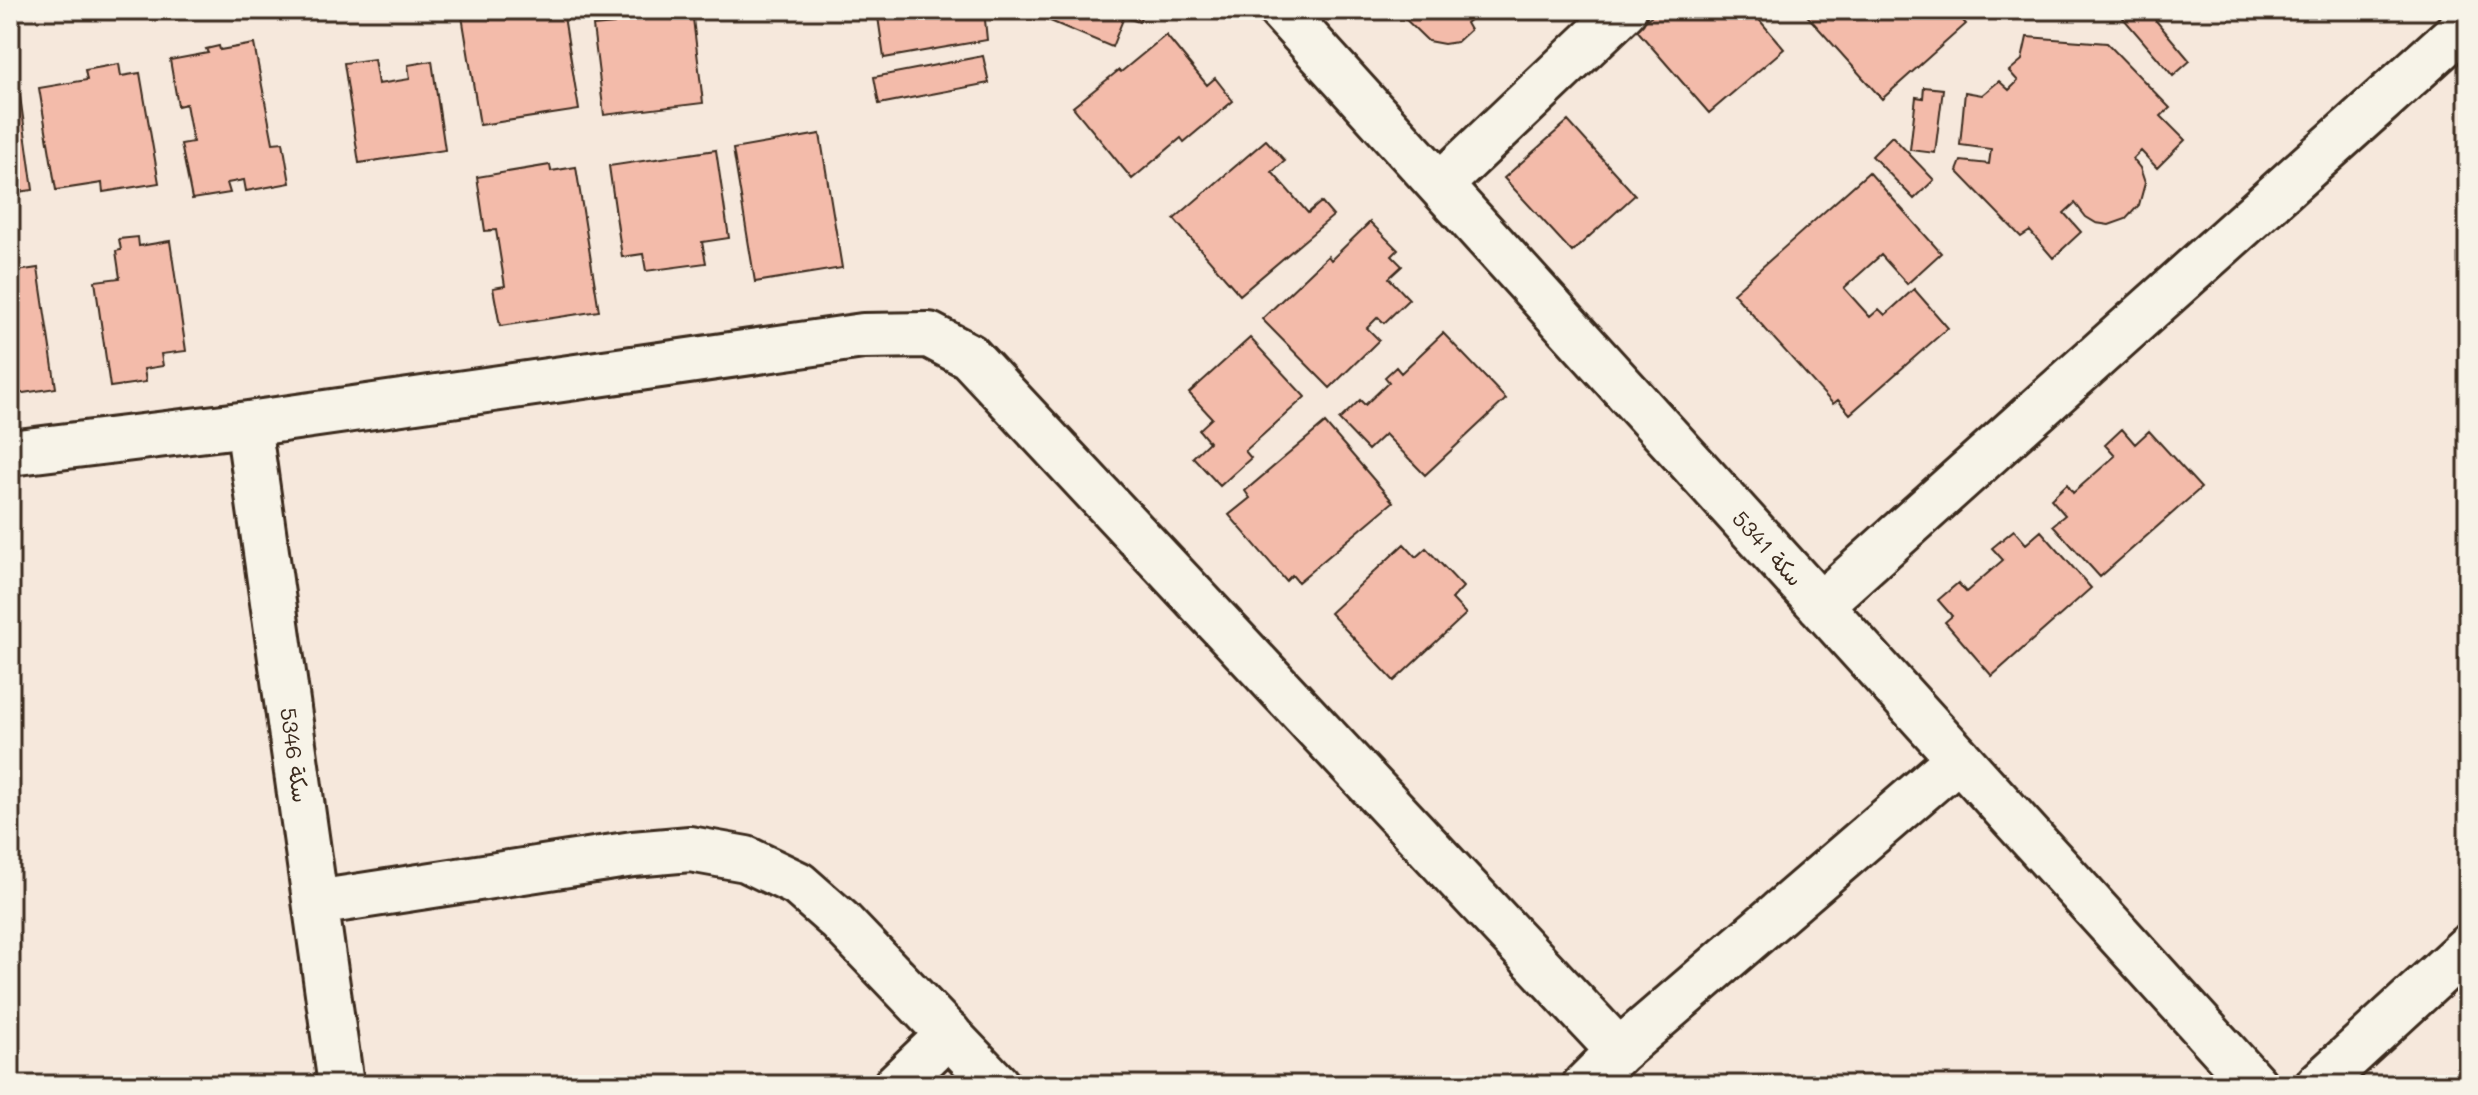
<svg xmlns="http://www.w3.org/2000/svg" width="2478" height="1095" viewBox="0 0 2478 1095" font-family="Mali,'Playpen Sans Arabic',sans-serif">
  <rect width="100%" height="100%" fill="#f6e8dc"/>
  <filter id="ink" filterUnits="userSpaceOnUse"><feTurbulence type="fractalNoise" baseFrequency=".0125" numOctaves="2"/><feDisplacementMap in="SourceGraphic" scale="16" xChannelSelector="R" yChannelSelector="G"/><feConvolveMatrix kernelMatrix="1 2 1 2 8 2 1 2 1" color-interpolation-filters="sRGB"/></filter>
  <g filter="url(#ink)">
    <path fill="#f3bbaa" stroke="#3b2a1e" stroke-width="2" d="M461,10H563L579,110L480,125Z
      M612,10H692L703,103L604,115L593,26L614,24Z
      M877,10H984L987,40L884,58Z
      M1024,10H1144L1139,22L1124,17L1112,47Z
      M1396,10H1482L1466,23L1470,30L1457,42L1444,44L1428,41Z
      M1658,10H1751L1784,49L1709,113L1636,29Z
      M1802,10H1953L1966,24L1882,99Z
      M2133,10H2147L2190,61L2173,76L2123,18Z
      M1166,35L1207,85L1215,78L1233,101L1184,142L1181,138L1132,179L1073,107L1119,70L1121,72Z
      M2027,37L2107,43L2170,108L2161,116L2185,140L2157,168L2141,151L2133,159L2140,168L2145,183L2139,205L2126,219L2109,225L2096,223L2086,217L2075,203L2064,213L2081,232L2053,258L2030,231L2021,237L1957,171L1961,161L1989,164L1991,149L1960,145L1965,92L1982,95L1999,81L2009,90L2018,81L2009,71L2022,60Z
      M254,44L273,143L283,142L290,183L246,191L244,180L227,183L230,193L192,199L181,144L193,142L186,104L178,106L170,60L208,53L206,49L219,46L220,50Z
      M983,56L989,83L879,104L874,77Z
      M374,59L378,84L410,79L408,65L432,61L445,150L359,163L344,63Z
      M119,64L121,76L140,73L159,183L103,192L102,183L56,190L39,88L87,80L85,70Z
      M1924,87L1943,89L1935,153L1910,150L1916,97L1923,98Z
      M19,89L33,190L10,193V90Z
      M1568,121L1635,195L1572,252L1504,178Z
      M820,134L842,268L755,282L733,149Z
      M1892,136L1934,180L1914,199L1872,156Z
      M1266,140L1285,161L1272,172L1308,213L1321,202L1333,216L1240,295L1174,219Z
      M716,150L729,238L702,242L706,263L646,271L643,254L622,257L609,166Z
      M550,165L551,171L576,167L599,311L500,326L493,288L505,286L496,230L485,231L477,177Z
      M1869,172L1941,253L1907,284L1881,255L1844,288L1870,317L1879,309L1885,315L1914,289L1948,328L1850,414L1838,400L1833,404L1733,293Z
      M1370,222L1398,250L1392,256L1402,266L1389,278L1409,299L1384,323L1378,317L1367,328L1379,340L1330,388L1262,319L1328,256L1331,260Z
      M138,237L139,246L170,241L186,351L161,354L163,366L144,369L146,382L110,387L95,281L120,278L116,251L121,250L119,239Z
      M38,268L56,388L10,395V272Z
      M1443,333L1506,399L1425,475L1385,434L1368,450L1339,420L1360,400L1365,405L1389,382L1385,377L1396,367L1401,373Z
      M1250,338L1305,397L1245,451L1251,458L1220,486L1193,457L1209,442L1199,430L1212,418L1189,393Z
      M1325,423L1393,502L1298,582L1292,575L1286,581L1229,515L1250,498L1245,491Z
      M2122,429L2135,444L2149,431L2201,488L2100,577L2053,525L2065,515L2051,499L2067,484L2073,493L2115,456L2105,445Z
      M2014,530L2026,544L2041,531L2091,588L1992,676L1945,622L1952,616L1938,600L1958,583L1966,592L2003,560L1992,548Z
      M1404,544L1416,557L1426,548L1463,587L1452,599L1466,614L1394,681L1330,613Z"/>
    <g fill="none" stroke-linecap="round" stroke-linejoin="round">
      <defs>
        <path id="minor" d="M1281,10L2255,1085
          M1440,185L1624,10
          M248,424L341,1085
          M10,453L248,424L863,336L929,335L969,356L1619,1051
          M1820,605L2468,23
          M316,903L633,854L690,849L746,859L798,884L840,921L997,1085
          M896,1085L949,1034
          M1585,1085L1619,1051L1959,758"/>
        <path id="tertiary" d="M2318,1085L2468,947"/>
      </defs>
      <use href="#minor" stroke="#3b2a1e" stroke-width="50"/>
      <use href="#tertiary" stroke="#3b2a1e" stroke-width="50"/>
      <use href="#minor" stroke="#f7f3e8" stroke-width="44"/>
      <use href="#tertiary" stroke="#f7f3e8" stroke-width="44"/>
    </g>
  </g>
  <g text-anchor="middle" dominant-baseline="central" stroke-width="6" stroke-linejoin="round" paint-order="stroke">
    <g font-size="22" fill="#3b2a1e" stroke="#f7f3e8">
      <text transform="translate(1768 548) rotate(48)">سكة 5341</text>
      <text transform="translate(295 755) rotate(82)">سكة 5346</text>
    </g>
  </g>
  <rect width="2478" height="1095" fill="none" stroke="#f7f3e8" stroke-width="40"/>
  <rect x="20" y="20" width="2438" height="1055" fill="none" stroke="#3b2a1e" stroke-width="3" filter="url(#ink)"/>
</svg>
